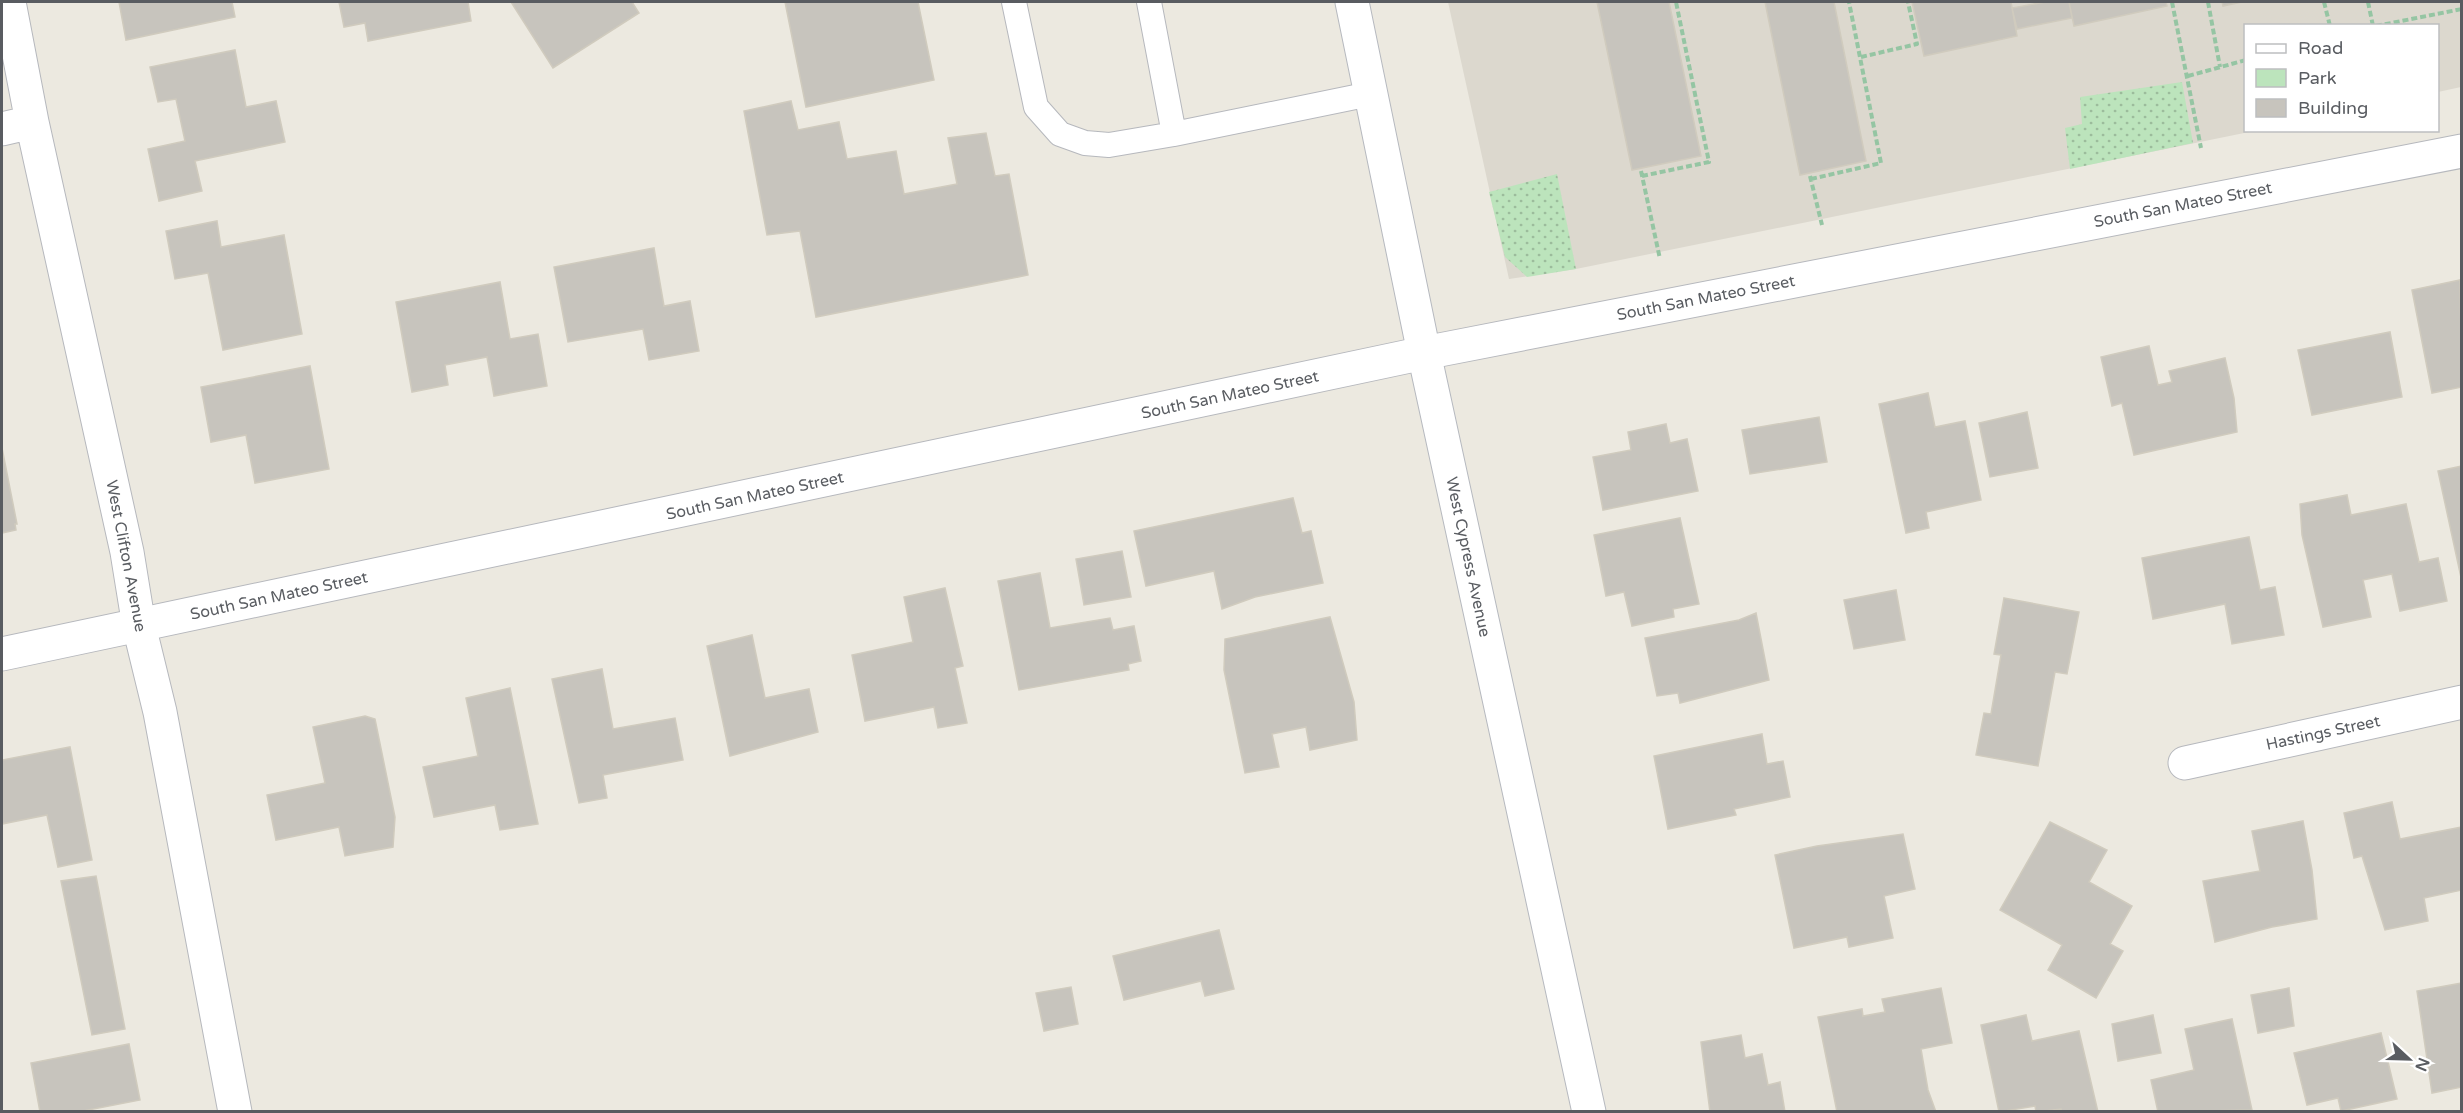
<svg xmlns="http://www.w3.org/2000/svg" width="2463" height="1113" viewBox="0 0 2463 1113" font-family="'Varela Round',sans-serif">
  <defs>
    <pattern id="green-dots" width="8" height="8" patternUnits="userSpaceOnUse" patternTransform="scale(1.5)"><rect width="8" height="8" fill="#bce4bc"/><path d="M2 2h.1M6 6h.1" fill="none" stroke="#9cbc9c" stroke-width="1.8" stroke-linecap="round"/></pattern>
  </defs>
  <rect width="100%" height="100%" fill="#ece9e0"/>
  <path fill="#dcd8ce" d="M1448,2H2461V87L2438,92V26H2246V130L2254,131L1576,269L1509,279Z"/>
  <path fill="url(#green-dots)" d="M2182,82L2193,143L2070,169L2065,128L2082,124L2080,97Z
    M1557,174L1576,269L1527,277L1505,257L1489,192Z"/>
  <path fill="#c7c4bd" stroke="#d0cbbe" stroke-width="1.5" d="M119,2H232L235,17L126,40Z
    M339,2H468L471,21L368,41L365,23L344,27Z
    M511,2H632L639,13L553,68Z
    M785,2H918L934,80L806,107Z
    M1597,2H1669L1701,156L1632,170Z
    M1765,2H1834L1866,161L1800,175Z
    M1912,2H2011L2017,36L1924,56Z
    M2045,2H2069L2072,18L2017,29L2012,8Z
    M2069,2H2166L2167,6L2074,26Z
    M2222,2H2242L2223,6Z
    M235,50L246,107L276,101L285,142L195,161L202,191L159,201L148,149L185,141L176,99L158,102L150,67Z
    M791,101L798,130L839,122L847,159L896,151L904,194L957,184L948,138L986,133L995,176L1009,174L1028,275L816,317L800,231L767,235L744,111Z
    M217,221L221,247L284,235L302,334L223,350L208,273L175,279L166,231Z
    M654,248L664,306L690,301L699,351L649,360L643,329L568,342L554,267Z
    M2460,280L2462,387L2432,393L2412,290Z
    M500,282L510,339L538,334L547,386L494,396L487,357L445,365L448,385L412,392L396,302Z
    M2390,332L2402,397L2312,415L2298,350Z
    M2149,346L2158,385L2172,382L2169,371L2225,358L2234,398L2237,432L2134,455L2122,403L2112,406L2101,357Z
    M310,366L329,469L255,483L246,435L211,442L201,387Z
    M1928,393L1935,427L1965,421L1981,500L1926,512L1929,528L1906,533L1879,404Z
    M2027,412L2038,468L1990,477L1979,423Z
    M1819,417L1827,462L1750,474L1742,430Z
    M1666,424L1670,443L1687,439L1698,491L1603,510L1593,457L1631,450L1628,432Z
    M2,448L17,524H15L16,530L2,533Z
    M2462,466V582L2438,471Z
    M2347,495L2351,515L2406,504L2419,562L2438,558L2447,601L2400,611L2392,574L2363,580L2371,617L2323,627L2302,535L2300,504Z
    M1293,498L1302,533L1311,531L1323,583L1255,597L1222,609L1214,571L1146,586L1134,531Z
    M1680,518L1699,604L1673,609L1674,617L1632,626L1624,592L1606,596L1594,535Z
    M2249,537L2260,590L2275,587L2284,635L2232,644L2225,604L2153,619L2142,558Z
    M1122,551L1131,597L1084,605L1076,559Z
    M1040,573L1050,628L1110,618L1113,630L1134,626L1141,661L1128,664L1129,670L1019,690L998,581Z
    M945,588L963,666L955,668L967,723L938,728L934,707L865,721L852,655L913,642L904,597Z
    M1896,590L1905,640L1854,649L1844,600Z
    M2004,598L2079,612L2067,674L2055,672L2038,766L1976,755L1984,713L1991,714L2001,655L1994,654Z
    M1756,613L1769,680L1680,703L1678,693L1657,696L1645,638L1739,620Z
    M1330,617L1354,702L1357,740L1310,750L1306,727L1272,734L1279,767L1245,773L1224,670L1225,639Z
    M752,635L765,698L809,689L818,732L730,756L707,646Z
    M602,669L613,729L675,718L683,760L603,775L607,798L579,803L552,679Z
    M510,688L538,824L500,830L495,805L434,817L423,767L478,756L466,698Z
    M365,716L375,719L395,817L393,847L345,856L339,827L276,840L267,795L325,783L313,727Z
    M1762,734L1767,764L1783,761L1790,797L1734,809L1736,815L1668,829L1654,756Z
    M70,747L92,860L58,867L47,815L2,824V760Z
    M2392,802L2400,839L2462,827V890L2424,898L2428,921L2385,930L2362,856L2354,858L2344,813Z
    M2303,821L2312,870L2317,919L2272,927L2215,942L2203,881L2260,871L2252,831Z
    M2050,822L2107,850L2089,882L2132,906L2110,944L2123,951L2096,998L2048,970L2062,945L2000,910Z
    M1903,834L1915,889L1884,896L1893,938L1849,947L1847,937L1794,948L1775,855L1817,846Z
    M96,876L125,1029L92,1035L61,881Z
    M1219,930L1234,989L1205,996L1201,981L1124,1000L1113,956Z
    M2462,983V1087L2432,1093L2417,991Z
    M1071,987L1078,1024L1044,1031L1036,993Z
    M1941,988L1952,1043L1921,1049L1928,1090L1936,1112H1837L1818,1017L1862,1009L1863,1016L1885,1012L1882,999Z
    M2289,988L2294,1026L2258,1033L2251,995Z
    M2026,1015L2032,1041L2079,1031L2098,1112H2061V1109L2036,1112L2035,1106L1999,1112L1981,1025Z
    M2153,1015L2161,1053L2118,1061L2112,1024Z
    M2232,1019L2252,1110L2158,1112L2151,1080L2194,1070L2185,1029Z
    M2381,1033L2397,1099L2341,1111L2338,1098L2307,1105L2294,1053Z
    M1741,1035L1745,1058L1762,1054L1768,1085L1780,1082L1785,1112H1710L1701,1042Z
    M129,1044L140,1100L78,1112H40L31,1063Z"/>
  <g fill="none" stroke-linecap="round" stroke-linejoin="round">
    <defs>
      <path id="service" d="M1014,2L1036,107L1060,134L1085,143L1109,145L1174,134L1149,2
        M1174,134L1370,94"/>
      <path id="minor" d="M9,2L32,122L127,552L139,626L160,712L235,1112
        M2,129L32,122
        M2185,763L2462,702"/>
      <path id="tertiary" d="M2,654L1424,353L2462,151"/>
      <path id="secondary" d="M1352,2L1424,353L1589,1112"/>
    </defs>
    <use href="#service" stroke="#b6b8bd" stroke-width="26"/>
    <use href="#minor" stroke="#b6b8bd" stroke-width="35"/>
    <use href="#tertiary" stroke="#b6b8bd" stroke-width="35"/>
    <use href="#secondary" stroke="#b6b9bf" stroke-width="35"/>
    <path stroke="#95c5a3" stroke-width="4" stroke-dasharray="6 3" stroke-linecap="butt" d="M2172,2L2201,148
      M2208,2L2220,67
      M2324,2L2330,26
      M2368,2L2373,26
      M2376,26L2462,9
      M1861,57L1917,44L1908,2
      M2188,76L2246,60
      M1641,171L1660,259
      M1642,176L1709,162L1676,2
      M1810,176L1822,225
      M1811,179L1881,163L1849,2"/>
    <use href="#service" stroke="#fff" stroke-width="24"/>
    <use href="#minor" stroke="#fff" stroke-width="33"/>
    <use href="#tertiary" stroke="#fff" stroke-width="33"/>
    <use href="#secondary" stroke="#fff" stroke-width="33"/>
  </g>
  <g text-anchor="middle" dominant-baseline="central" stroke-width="4.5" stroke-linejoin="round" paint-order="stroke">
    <g font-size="16" fill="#595c61" stroke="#fff">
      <text transform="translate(2183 205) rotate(-11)">South San Mateo Street</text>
      <text transform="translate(1706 298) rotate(-11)">South San Mateo Street</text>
      <text transform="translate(1230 395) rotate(-12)">South San Mateo Street</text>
      <text transform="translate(755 496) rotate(-12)">South San Mateo Street</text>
      <text transform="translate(126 556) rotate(79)">West Clifton Avenue</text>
      <text transform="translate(1468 557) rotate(78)">West Cypress Avenue</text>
      <text transform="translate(279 596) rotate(-12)">South San Mateo Street</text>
      <text transform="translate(2323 733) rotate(-12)">Hastings Street</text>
    </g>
  </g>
  <rect width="2463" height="1113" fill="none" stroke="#595c61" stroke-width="6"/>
  <rect x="2244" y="24" width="195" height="108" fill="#ffffff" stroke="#bdbec0" stroke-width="1.5"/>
  <rect x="2256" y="44" width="30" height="9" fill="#ffffff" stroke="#bdbec0" stroke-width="1.5"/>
  <text x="2298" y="54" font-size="18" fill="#595c61">Road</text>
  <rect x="2256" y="69" width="30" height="18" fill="#bce4bc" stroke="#bdbec0" stroke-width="1.5"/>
  <text x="2298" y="84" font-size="18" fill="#595c61">Park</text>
  <rect x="2256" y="99" width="30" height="18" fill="#c7c4bd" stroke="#bdbec0" stroke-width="1.5"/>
  <text x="2298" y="114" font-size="18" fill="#595c61">Building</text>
  <g transform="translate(2409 1059) rotate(112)" stroke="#ffffff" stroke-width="4.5" paint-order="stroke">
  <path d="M0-4.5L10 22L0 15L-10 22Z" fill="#595c61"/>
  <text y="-9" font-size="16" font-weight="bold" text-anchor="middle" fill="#595c61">N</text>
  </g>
</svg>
